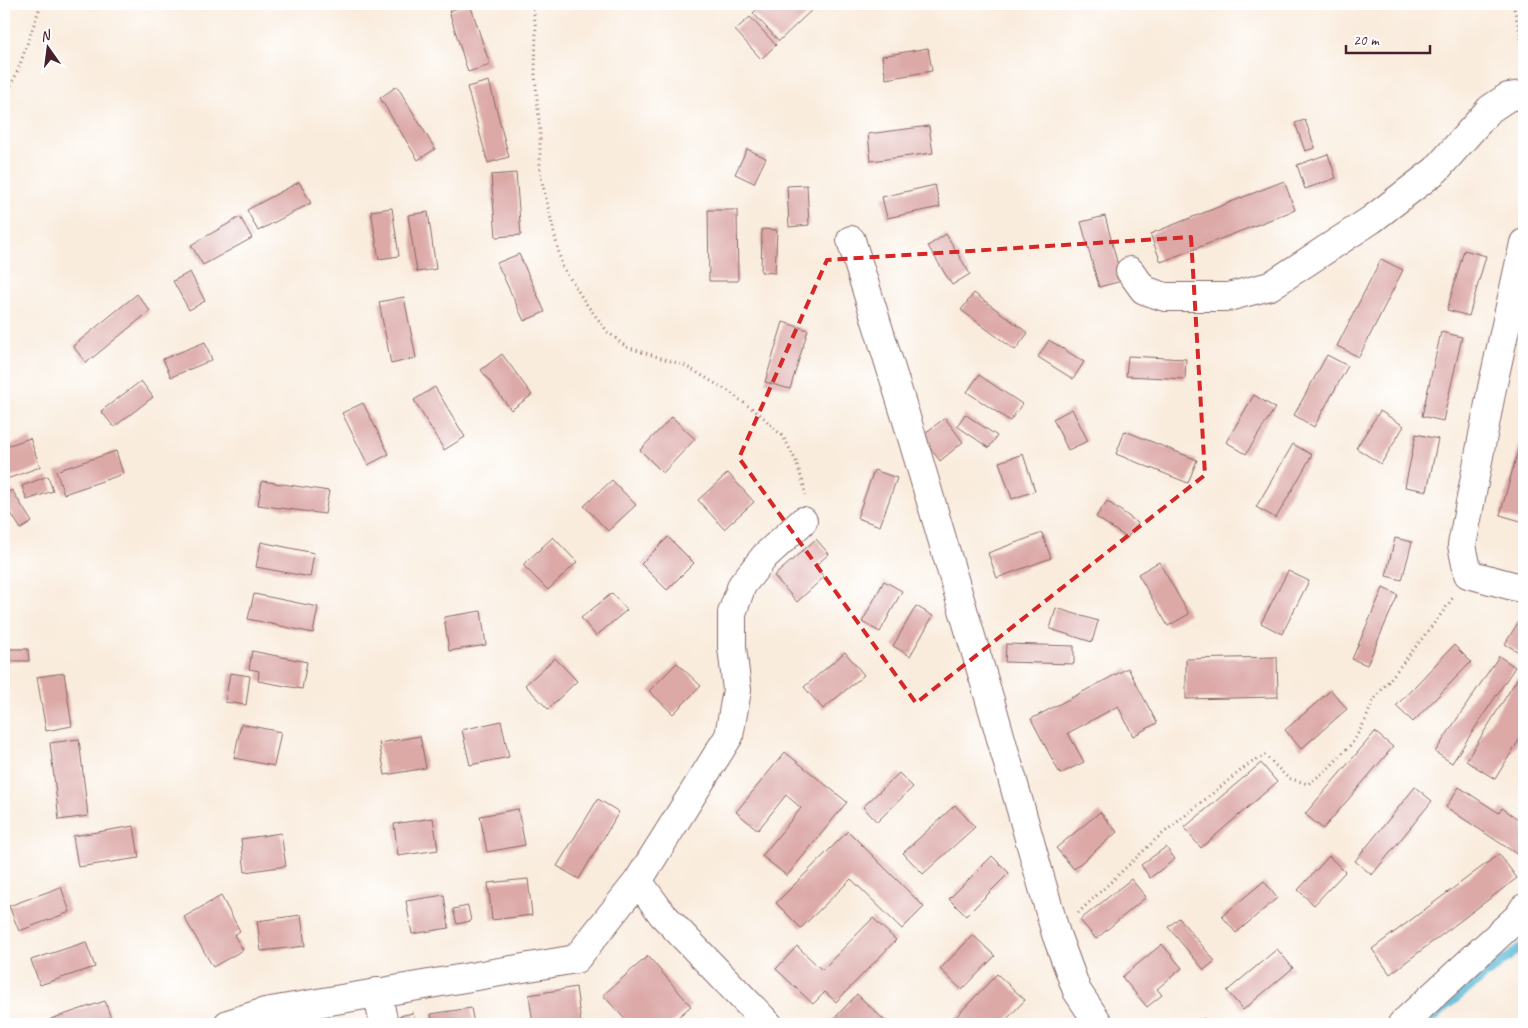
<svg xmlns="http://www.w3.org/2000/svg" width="1528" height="1028" viewBox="0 0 1528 1028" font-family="Caveat,sans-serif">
  <rect width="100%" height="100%" fill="#fff"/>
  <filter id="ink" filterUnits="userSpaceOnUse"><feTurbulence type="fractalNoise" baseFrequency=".02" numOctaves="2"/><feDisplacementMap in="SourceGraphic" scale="10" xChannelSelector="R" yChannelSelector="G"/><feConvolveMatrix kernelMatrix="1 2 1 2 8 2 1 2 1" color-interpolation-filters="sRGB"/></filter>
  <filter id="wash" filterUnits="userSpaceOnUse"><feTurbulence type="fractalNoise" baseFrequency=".0096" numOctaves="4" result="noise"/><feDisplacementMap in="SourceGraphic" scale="20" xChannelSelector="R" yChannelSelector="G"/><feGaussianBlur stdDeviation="1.12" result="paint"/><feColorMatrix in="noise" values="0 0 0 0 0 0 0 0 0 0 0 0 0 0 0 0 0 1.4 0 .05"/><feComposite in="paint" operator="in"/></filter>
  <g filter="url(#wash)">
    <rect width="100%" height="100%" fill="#f9ecdd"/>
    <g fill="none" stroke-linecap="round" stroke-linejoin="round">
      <path stroke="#55b6d3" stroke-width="9" d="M1427,1024L1446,1006L1524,945"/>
    </g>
    <g id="blocks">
      <path fill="#dca9a7" d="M470,4L490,65L468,72L449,11Z
        M763,4H818L779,41L753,13Z
        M750,17L776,45L761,59L735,30Z
        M928,48L932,71L886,79L882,56Z
        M489,81L509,157L488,163L467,87Z
        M397,86L435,149L418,160L380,98Z
        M1305,120L1315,148L1305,151L1295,123Z
        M929,126L933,153L871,161L868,134Z
        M747,149L766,158L754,183L735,174Z
        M1328,154L1336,178L1305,189L1297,165Z
        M516,173L521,235L496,237L491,175Z
        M1284,181L1295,210L1161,262L1150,234Z
        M299,182L311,203L258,231L247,210Z
        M807,185L809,225L789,227L787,186Z
        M935,185L940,207L887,218L882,197Z
        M392,208L399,256L379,259L371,211Z
        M708,210H737L738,281H709Z
        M428,212L436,269L417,272L408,215Z
        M1105,216L1122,281L1099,287L1081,222Z
        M240,217L252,238L203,265L191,245Z
        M762,229L777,230L775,273L761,272Z
        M946,234L970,274L952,285L928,246Z
        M1464,250L1486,256L1469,316L1447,310Z
        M519,254L545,312L524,321L497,263Z
        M1381,259L1403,270L1359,357L1337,346Z
        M190,272L205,301L189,310L173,281Z
        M974,293L1028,333L1015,350L961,310Z
        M137,294L150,311L86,363L73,346Z
        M404,297L416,358L391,364L379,302Z
        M783,322L808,330L790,389L765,382Z
        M1441,332L1462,337L1443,421L1422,416Z
        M1049,340L1084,362L1073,379L1038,357Z
        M205,342L212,360L171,377L163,359Z
        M502,354L532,395L511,410L481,370Z
        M1327,355L1348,366L1314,427L1294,415Z
        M1128,356L1186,359L1185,379L1126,376Z
        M979,375L1022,404L1010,421L967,392Z
        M141,381L153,397L114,427L101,411Z
        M435,387L465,437L444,450L414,400Z
        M1254,395L1275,408L1246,454L1226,442Z
        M363,403L389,454L368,465L342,413Z
        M1072,409L1088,441L1068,450L1053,419Z
        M1380,411L1404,426L1381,464L1356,448Z
        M965,414L997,436L989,448L957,426Z
        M672,417L695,439L663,473L640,450Z
        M945,418L963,442L940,461L921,436Z
        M1524,429V522L1500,515Z
        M1125,431L1197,460L1188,483L1116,454Z
        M1416,434L1438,439L1427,491L1405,487Z
        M30,438L40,467L4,480V447Z
        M1293,444L1312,455L1276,518L1256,507Z
        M116,451L123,474L64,494L56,471Z
        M1023,454L1035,491L1012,499L999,462Z
        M874,470L897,478L880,526L857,518Z
        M728,473L754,502L724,529L698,500Z
        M48,476L53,491L27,500L22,486Z
        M612,480L636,505L608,531L584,506Z
        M262,481L329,491L325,514L258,505Z
        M12,490L32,522L21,529L4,502V495Z
        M1107,501L1138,523L1127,538L1096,517Z
        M1042,533L1051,558L997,578L988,553Z
        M553,537L577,562L548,590L523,565Z
        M668,537L694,563L667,590L641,564Z
        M1395,538L1412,542L1402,580L1386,576Z
        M816,539L829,554L815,566L824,577L797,602L774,576Z
        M261,542L314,553L310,577L256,567Z
        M1159,562L1189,614L1168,626L1138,574Z
        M1288,571L1309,581L1282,634L1261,623Z
        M884,581L902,591L880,632L862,622Z
        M1383,588L1398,595L1367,665L1352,659Z
        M612,593L627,610L596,636L581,618Z
        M254,594L318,607L313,633L248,619Z
        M916,606L933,616L910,656L893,646Z
        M1056,608L1098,621L1092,642L1050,629Z
        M481,611L486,645L449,651L444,617Z
        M1524,612V655L1505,644Z
        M1006,644L1074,646V664L1005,662Z
        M1454,645L1471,662L1413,722L1396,706Z
        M4,649H28L29,661H4Z
        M252,651L307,662L302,689L258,681L259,671L249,669Z
        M845,652L864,675L823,709L804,687Z
        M1499,656L1515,667L1452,763L1435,752Z
        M1277,657L1278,697L1186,699V659Z
        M555,658L577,681L548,709L525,685Z
        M677,663L701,686L673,714L649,691Z
        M1128,668L1157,723L1133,736L1118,706L1068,733L1084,762L1060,774L1031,719Z
        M1522,671L1524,673V732L1495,779L1466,761Z
        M64,673L72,726L46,731L37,677Z
        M230,673L250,676L246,705L225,702Z
        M1331,690L1347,709L1301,749L1285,730Z
        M501,721L509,757L470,765L462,730Z
        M241,724L281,732L274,766L234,758Z
        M1375,732L1393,747L1323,829L1305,814Z
        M420,736L426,768L385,775L379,743Z
        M79,739L88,816L59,820L50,743Z
        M785,752L847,802L787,876L762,856L801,808L786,795L758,830L736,812Z
        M1261,763L1277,782L1201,848L1184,828Z
        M899,773L913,787L877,822L863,807Z
        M1415,787L1432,801L1372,875L1355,861Z
        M1459,787L1499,813L1502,808L1524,823V859L1446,807Z
        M598,799L619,812L579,879L557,866Z
        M955,805L975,827L923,874L903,853Z
        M518,809L525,845L487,852L480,816Z
        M1100,812L1117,832L1074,869L1056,848Z
        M433,818L438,850L398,856L394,824Z
        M134,826L139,858L78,867L73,836Z
        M848,831L924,907L902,929L851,879L801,928L776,903Z
        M281,833L286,866L245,872L241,839Z
        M1166,847L1175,859L1150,878L1141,865Z
        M1499,854L1517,878L1390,974L1372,949Z
        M992,856L1009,873L966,916L949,899Z
        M1329,856L1345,872L1314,905L1298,890Z
        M528,879L532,915L492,920L488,883Z
        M1131,879L1146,897L1096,939L1080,920Z
        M1264,881L1277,898L1236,933L1222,916Z
        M61,887L70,912L19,931L9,906Z
        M444,895L449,928L412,934L406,901Z
        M221,896L240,931L234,935L243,950L213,967L184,917Z
        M468,906L471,921L457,924L453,909Z
        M301,915L305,946L261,951L257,921Z
        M873,918L896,940L836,1002L825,992L813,1004L776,969L797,946L822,970Z
        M1179,918L1215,961L1204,970L1168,927Z
        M973,935L995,956L962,990L940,969Z
        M86,942L95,967L40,985L31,960Z
        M1162,944L1182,968L1157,989L1162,995L1147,1007L1122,977Z
        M1277,949L1293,968L1243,1010L1227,991Z
        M648,956L691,1006L670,1024H629L603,995Z
        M997,974L1025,1000L1002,1024H949Z
        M576,987L581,1024H533L529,995Z
        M857,994L885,1021L882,1024H834L831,1022Z
        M105,1001L113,1024H52L51,1019Z
        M471,1008L474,1024H433L431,1014Z
        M413,1013L416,1024H401L399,1016Z
        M1204,1018L1209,1024H1196Z"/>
    </g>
  </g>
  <g filter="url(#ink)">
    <use href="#blocks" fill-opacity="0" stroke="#876769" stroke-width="1"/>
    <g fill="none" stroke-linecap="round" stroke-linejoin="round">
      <defs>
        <path id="street" d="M851,240L905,414L994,714L1056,934L1077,991L1099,1024
          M1524,243L1492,388L1462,545L1468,574L1524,589
          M1130,271L1144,290L1165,297H1228L1270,286L1371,220L1436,170L1490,109L1508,97L1521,95L1524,97
          M638,881L662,914L768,1024
          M377,992L384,1024
          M228,1024L265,1012L576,959L638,881L729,736L737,690L732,647V613L742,585L765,556L803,521
          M1402,1024L1519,916L1524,908"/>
      </defs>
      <use href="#street" stroke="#876769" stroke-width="30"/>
      <path stroke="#876769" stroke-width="3" stroke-dasharray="1 4" stroke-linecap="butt" d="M533,4L536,31L535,74L540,132V173L562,266L587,305L608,332L626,347L684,365L728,391L762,416L784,438L796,461L804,486L805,495
        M1513,4L1521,37L1524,64
        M4,99L17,73L41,4
        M1078,913L1155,840L1249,764L1265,755L1288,778L1308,784L1328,769L1354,741L1366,719L1373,701L1442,613L1454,596"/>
      <use href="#street" stroke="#fff" stroke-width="28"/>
    </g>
  </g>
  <path fill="none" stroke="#d62828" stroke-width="4" stroke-dasharray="10 6" stroke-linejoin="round" d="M1191,237L1205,475L916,703L739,458L827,260Z"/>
  <rect width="1528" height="1028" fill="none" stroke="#fff" stroke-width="20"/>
  <g transform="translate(48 48) rotate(346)" stroke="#ffffff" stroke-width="4" paint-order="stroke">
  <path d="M0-4L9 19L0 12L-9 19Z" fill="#4a1f2b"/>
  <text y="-8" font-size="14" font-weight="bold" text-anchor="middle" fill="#4a1f2b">N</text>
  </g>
  <path d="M1346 45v8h84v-8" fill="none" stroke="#4a1f2b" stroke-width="2.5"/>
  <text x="1353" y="45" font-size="15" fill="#4a1f2b" stroke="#ffffff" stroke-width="4" paint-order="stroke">20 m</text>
</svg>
